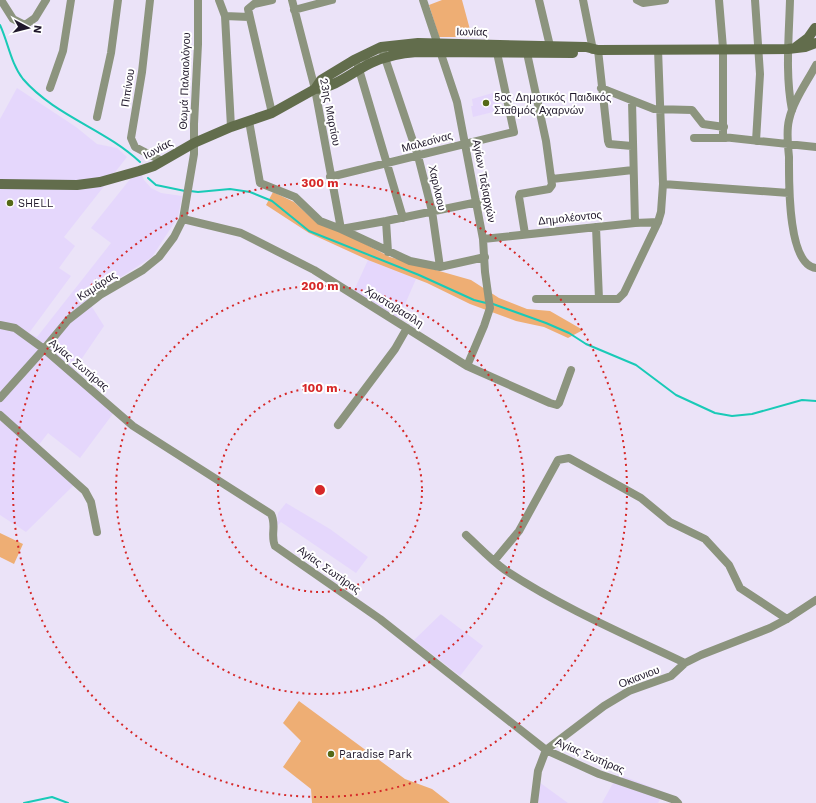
<svg xmlns="http://www.w3.org/2000/svg" width="816" height="803" viewBox="0 0 816 803" font-family="'Work Sans',sans-serif">
  <rect width="100%" height="100%" fill="#ebe3f8"/>
  <path fill="#e5d7fc" d="M17,88L76,127L97,144L117,148L127,157L64,237L75,246L59,268L71,276L29,333L37,337L111,243L91,228L139,168L144,180L151,188L161,193L182,196L178,217L152,257L87,299L104,326L72,373L115,411L80,458L48,433L38,446L58,461L76,483L26,532L0,515V119Z
    M496,92L501,110L473,117L471,106H473L472,99Z
    M368,260L416,279L396,325L351,297Z
    M286,503L330,529L368,557L356,573L281,522L277,526L278,513Z
    M441,614L483,646L460,676L414,640Z
    M618,774L664,792L658,803H602Z
    M539,782L568,803H538Z"/>
  <path fill="#eeae74" d="M442,0H462L472,37H439L429,5Z
    M273,192L294,202L317,223L344,233L390,257L471,280L499,298L527,309L550,311L583,330L568,338L544,327L516,321L470,304L427,283L368,260L309,233L266,205Z
    M0,533L23,544L14,564L0,557Z
    M299,701L405,779L432,789L450,803H312L311,789L283,767L301,741L283,723Z"/>
  <g fill="none" stroke-linecap="round" stroke-linejoin="round">
    <path stroke="#19cab7" stroke-width="2" d="M0,25C8,42 11,64 23,79C55,116 105,129 140,162
      M148,178L156,185L185,191
      M190,191L198,192L230,189L250,192L272,201L309,231L419,275L474,300L486,303
      M493,304L546,323L569,333L586,344L636,365L676,395L715,413L732,416L752,414L802,400L816,401
      M24,803L52,797L68,803"/>
    <path stroke="#8c947e" stroke-width="8" d="M1,0L13,19L25,25L35,18L46,0
      M150,0L142,72L131,138L135,147L162,161
      M219,0L225,16
      M272,0L254,4L248,9L272,113
      M292,0L315,89L341,229L386,221L478,202
      M423,0L457,102L483,239L485,272L490,308L484,326L467,366
      M539,0L550,46
      M583,0L593,50
      M637,0L643,3L665,0
      M719,0L723,48V137L816,147
      M755,0L760,74L756,141
      M790,0C789,36 785,74 792,110
      M294,10L332,0
      M598,50L608,141L609,144L632,146
      M383,52L418,156L432,211L440,267
      M816,65C807,82 793,101 789,120C786,132 788,145 789,157C789,179 787,265 816,268
      M358,66L403,218
      M50,88L63,51L71,0
      M601,88L654,109L692,110L703,124L724,127
      M632,101L635,223
      M97,117L111,53L118,0
      M249,121L260,183L295,197L320,221L341,229L410,261L440,267L485,257
      M231,127L225,16L249,17
      M694,138H726
      M330,177L514,132L496,48
      M552,179L633,170
      M663,184L789,193
      M183,219L241,233L314,270L467,366L550,403L557,405L559,403L571,370
      M386,221L388,252
      M596,227L599,299
      M525,234L519,197L520,194L549,189L552,185L546,141L527,53
      M483,239L635,223L658,222
      M536,299H618L624,293L658,222L661,212L663,184L658,49
      M0,325L15,328L44,349L133,426L271,514C277,525 270,535 275,546L380,619L546,750L599,774L675,800L678,803
      M0,398L44,349L68,320L100,295L143,270L159,257L174,237L183,219L194,154V124L198,44V0
      M0,415L85,491L91,502L97,532
      M338,425L395,349L407,328
      M466,535C479,547 491,560 505,570C561,607 624,634 685,663
      M494,561L519,531L558,460L569,458L641,498L670,522L705,539L729,565L740,588L787,619
      M534,803L538,771L546,750L604,706L629,691L671,676L685,663L701,655L770,628L787,619L816,600"/>
    <path stroke="#626d4c" stroke-width="10" d="M796,47L808,38L815,28
      M315,89C335,88 354,71 371,63C386,56 401,53 417,52L573,53
      M0,184L77,185L100,182L139,171L154,166L194,143L231,127L272,113L315,89L321,80L354,60L381,47L418,43L586,47L598,50L788,49L805,47L816,43"/>
  </g>
  <g fill="none" stroke="#d62828" stroke-width="2" stroke-dasharray="2 4">
    <circle cx="320" cy="490" r="102"/>
    <circle cx="320" cy="490" r="204"/>
    <circle cx="320" cy="490" r="307"/>
  </g>
  <g fill="#556917" stroke="#fff" stroke-width="1.5">
    <circle cx="486" cy="103" r="4"/>
    <circle cx="10" cy="203" r="4"/>
    <circle cx="331" cy="754" r="4"/>
  </g>
  <g text-anchor="middle" dominant-baseline="central" stroke-width="4" stroke-linejoin="round" paint-order="stroke">
    <g font-size="11" fill="#20182b" stroke="#fff">
      <text transform="translate(472 32) rotate(1)">Ιωνίας</text>
      <text transform="translate(185 81) rotate(-88)">Θωμά Παλαιολόγου</text>
      <text transform="translate(128 88) rotate(-81)">Πιπίνου</text>
      <text transform="translate(330 112) rotate(79)">23ης Μαρτίου</text>
      <text transform="translate(427 142) rotate(-15)">Μαλεσίνας</text>
      <text transform="translate(158 149) rotate(-28)">Ιωνίας</text>
      <text transform="translate(484 181) rotate(79)">Αγίων Ταξιαρχών</text>
      <text transform="translate(437 188) rotate(77)">Χαριλαου</text>
      <text transform="translate(570 218) rotate(-6)">Δημολέοντος</text>
      <text transform="translate(97 286) rotate(-33)">Καμάρας</text>
      <text transform="translate(394 307) rotate(32)">Χριστοβασίλη</text>
      <text transform="translate(79 365) rotate(40)">Αγίας Σωτήρας</text>
      <text transform="translate(329 570) rotate(35)">Αγίας Σωτήρας</text>
      <text transform="translate(639 677) rotate(-21)">Οκιανιου</text>
      <text transform="translate(590 756) rotate(23)">Αγίας Σωτήρας</text>
    </g>
    <g font-size="11" fill="#20182b" stroke="#fff" text-anchor="start">
      <text x="494" y="97">5ος Δημοτικός Παιδικός<tspan x="494" dy="13">Σταθμός Αχαρνών</tspan></text>
      <text x="18" y="203">SHELL</text>
      <text x="339" y="754">Paradise Park</text>
    </g>
  </g>
  <circle cx="320" cy="490" r="6" fill="#d62828" stroke="#fff" stroke-width="2"/>
  <g font-size="12" text-anchor="middle" font-weight="bold" fill="#d62828" stroke="#fff" stroke-width="4" stroke-linejoin="round" paint-order="stroke">
    <text x="320" y="187">300 m</text>
    <text x="320" y="290">200 m</text>
    <text x="320" y="392">100 m</text>
  </g>
  <g transform="translate(28 28) rotate(97)" stroke="#ffffff" stroke-width="3" paint-order="stroke">
  <path d="M0-3L7 15L0 10L-7 15Z" fill="#20182b"/>
  <text y="-6" font-size="11" font-weight="bold" text-anchor="middle" fill="#20182b">N</text>
  </g>
</svg>
